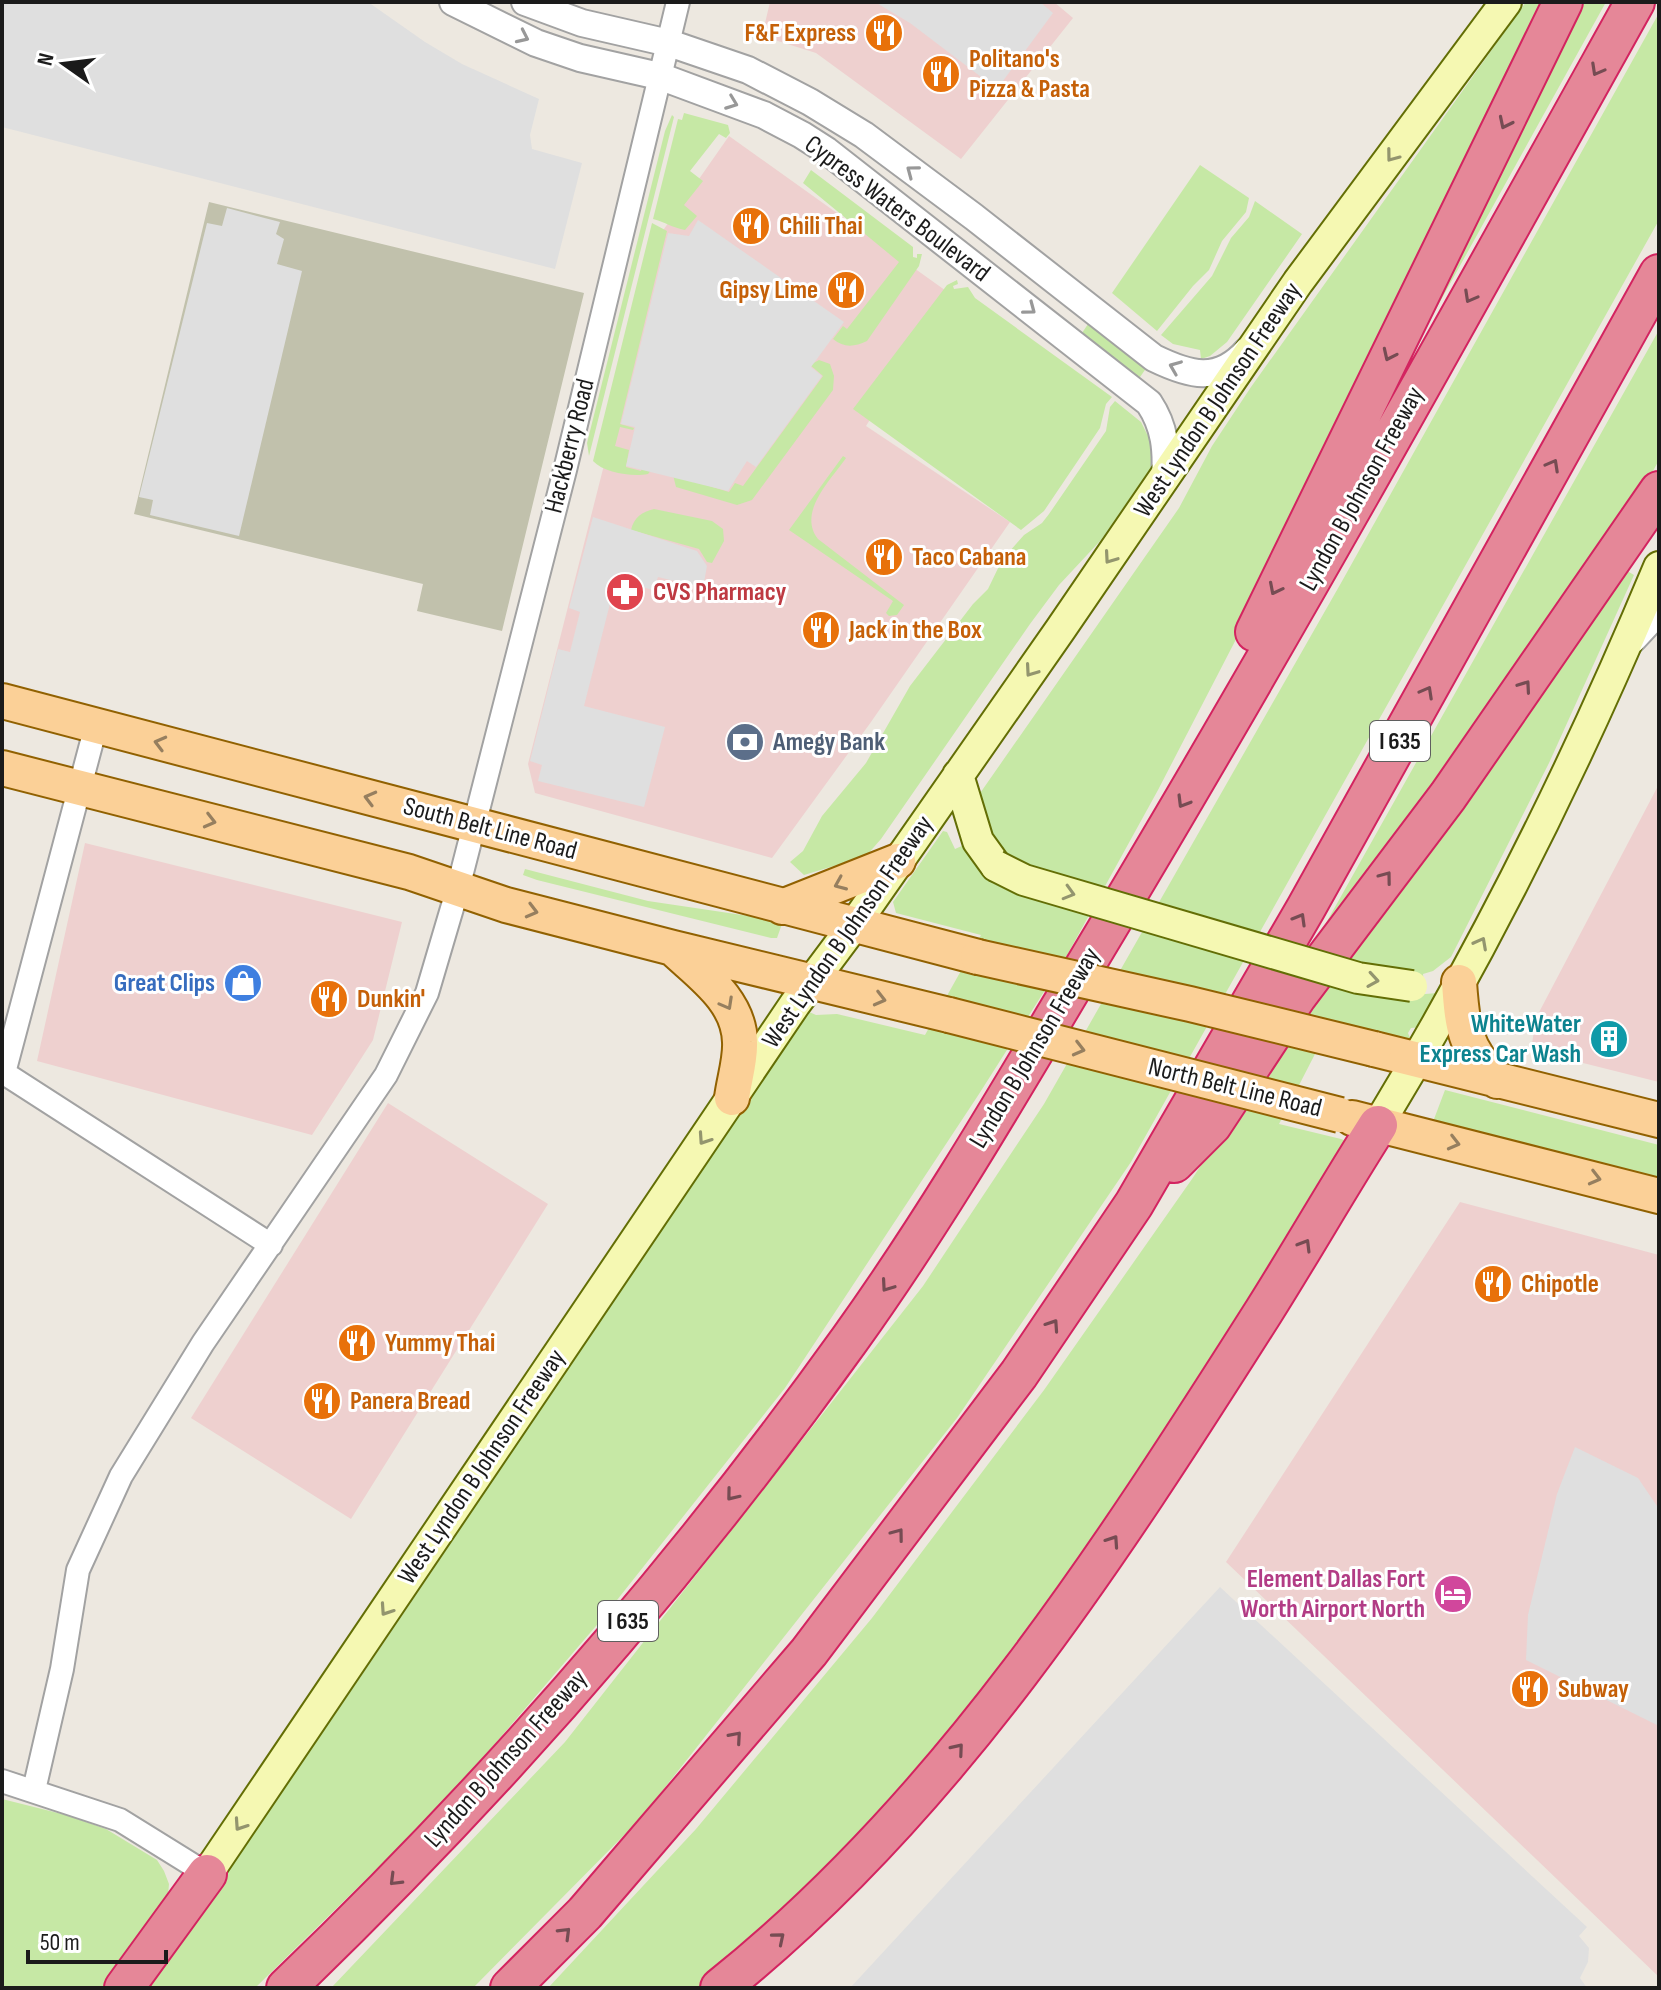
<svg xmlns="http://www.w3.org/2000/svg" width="1661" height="1990" viewBox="0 0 1661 1990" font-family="'Sofia Sans Condensed',sans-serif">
  <rect width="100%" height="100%" fill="#ede8e0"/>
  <path fill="#eed0cf" d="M770,2H1054L1073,18L961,159L816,53L762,36Z
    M729,136L949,293L866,426L1010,522L871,722L772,858L535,793L528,764L664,229Z
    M1659,784V1082L1531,1050L1536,1018Z
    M85,843L402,922L373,1040L312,1135L37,1061Z
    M388,1103L548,1204L351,1519L191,1418Z
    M1460,1202L1659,1255V1977L1226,1562Z"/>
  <path fill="#c1c1ac" d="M209,202L584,293L502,631L417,611L423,584L134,514Z"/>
  <path fill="#c6e8a5" d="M1526,2H1554L1290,535L1158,790L1066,957L979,1094L785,1388L602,1619L444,1803L255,1988H142C374,1670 585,1336 807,1011L816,1015L837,1014L925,1035L981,935L896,913L893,902L943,831L947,832L955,849L975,840L976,799L1179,508L1212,446L1251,387Z
    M1576,2H1606L1415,347Z
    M1659,13V220L1131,1162L957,1418L640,1819L473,1988H331L565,1742L923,1286L1044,1104L1341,583Z
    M684,113L728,125L730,133L726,138L719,134L690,171L703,181L684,205L697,216L685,230C673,228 665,222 653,219L678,119L682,120Z
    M672,115L674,117L589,456L587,443L665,131Z
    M1200,165L1249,198L1246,212L1222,241L1209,270L1193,286L1157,331L1112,293Z
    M811,170L913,247V257L917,258V254H922L919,266L867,341C854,347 844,348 833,339L843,326L847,329L899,262L803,183Z
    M1255,201L1302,234L1227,342L1210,356L1201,359L1200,350L1173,344L1161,335L1212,276L1231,238L1249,217Z
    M652,223L667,231L620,424L634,428L633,430L620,427L615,446L629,450L626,467L641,471L645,455L653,468L648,474C632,477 604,473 593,461Z
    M957,280L958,284L953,286L954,289L968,287L975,298L1112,397L1106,404L1100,428L1044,511L1021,530L853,409L947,285Z
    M1088,324L1102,330L1149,364L1138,380L1080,336Z
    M1659,330V460L1627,518L1534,663L1312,948Z
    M819,360L830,364L834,376L833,390L752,500L737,505L676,487L673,475L729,492L735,483L743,486L823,376L810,365Z
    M1115,401L1141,422L1147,434L1155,432L1154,460L1150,469L1101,540L1059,585L1030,624L881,839L867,855L840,868L837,865L804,875L790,862L803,851L822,816L866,763L910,686L973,604L988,589L1002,560L1024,535L1042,523L1049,514L1106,431L1110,407Z
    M843,456L846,458C831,480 797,512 818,539L904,605L897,615L889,616L886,613L893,601L789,530Z
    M654,509L712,521L723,529L724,541L712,563L707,562L699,549L631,530C634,517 642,512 654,509Z
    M1619,566L1634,575L1549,763L1451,957L1433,971L1423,974L1425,994L1438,993L1422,1027L1411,1028L1408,1033L1410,1038L1405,1041L1331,1023L1279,1124L1341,1139L1351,1143L1078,1571L988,1692L784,1918L698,1988H548L696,1829L872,1618L1044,1390L1192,1179L1300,1013Z
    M525,869L648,901L783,921L777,938H771L537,880L523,875Z
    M1445,1090L1659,1145V1181L1431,1127Z
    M2,1799L66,1815L106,1829L157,1860L164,1871L169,1884L167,1906L108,1988H2Z"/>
  <path fill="#dfdfdf" d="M2,2H368L425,42L462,64L539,99L530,135L532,149L582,163L555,269L2,127Z
    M875,2H1040L1053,13L997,89L910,23Z
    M227,208L280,222L276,234L284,239L277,264L302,271L239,536L150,515L153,500L139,497L207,223L222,226Z
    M698,220L844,322L811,367L822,376L756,467L747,461L728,491L626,466L635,427L621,424L668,233L689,236Z
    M593,517L697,551L707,566L703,588L658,577L653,590L635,585L632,577L616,580L584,706L665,727L644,807L538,781L542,765L530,761L558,649L570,652L580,612L569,608Z
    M1575,1447L1638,1478L1659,1509V1726L1526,1660L1528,1615L1557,1494Z
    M1220,1587L1587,1927L1579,1936L1589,1948L1588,1962L1580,1978L1587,1988H850Z"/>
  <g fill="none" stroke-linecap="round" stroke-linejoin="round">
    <defs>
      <path id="minor" d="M1634,641L1659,614
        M96,726L4,1073L271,1245
        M2,1781L120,1820L207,1874
        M34,1790L62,1669L78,1570L121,1476L203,1343L386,1075L427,993L458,888L565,470L678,2"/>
      <path id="tertiary" d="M453,2L536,43L580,58L659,76L764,115L802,135L827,151L1149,403C1165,427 1167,450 1165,479
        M525,2L582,23L669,43L748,70L810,102L864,135L974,217L1154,358C1189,375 1218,384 1247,351"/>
      <path id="secondary" d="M958,775L978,841L996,866
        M1378,1125C1486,947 1579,759 1659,567
        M207,1874L795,1004L854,925L1060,630L1298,282L1506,2"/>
      <path id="primary" d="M2,701L978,957
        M2,768L409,872L506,905L673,948L949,1015
        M782,907L898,861
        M676,951C703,976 739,1001 740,1042C741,1060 734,1081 732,1098
        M1459,982C1462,1026 1464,1048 1497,1081
        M1374,1049L1659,1120
        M1352,1118L1659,1196"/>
      <path id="motorway" d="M1255,632L1563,2
        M1174,1163L1212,1125L1297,996L1448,796L1659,491
        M124,1988L207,1874
        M286,1988C492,1790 683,1572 850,1339C944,1208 1024,1067 1107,929C1290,624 1462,313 1635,2
        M510,1988L585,1913L809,1652L1019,1374L1134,1204L1306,908L1659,274
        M720,1988C948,1806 1109,1555 1264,1311C1303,1249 1339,1186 1378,1125"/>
    </defs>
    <use href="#minor" stroke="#a2a2a2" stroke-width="26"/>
    <use href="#tertiary" stroke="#a2a2a2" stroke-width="30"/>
    <use href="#secondary" stroke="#636e05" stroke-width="34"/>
    <use href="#primary" stroke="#916101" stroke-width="38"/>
    <use href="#motorway" stroke="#d32460" stroke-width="42"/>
    <use href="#minor" stroke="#fff" stroke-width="22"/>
    <use href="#tertiary" stroke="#fff" stroke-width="26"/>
    <use href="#secondary" stroke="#f5f8b2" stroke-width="30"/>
    <use href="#primary" stroke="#fbd097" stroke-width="34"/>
    <use href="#motorway" stroke="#e58798" stroke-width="38"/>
    <defs>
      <path id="secondary-bridge" d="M996,866L1024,880L1358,978L1412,986"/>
      <path id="primary-bridge" d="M978,957L1190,1004L1374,1049
        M949,1015L1340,1115"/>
    </defs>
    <use href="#secondary-bridge" stroke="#636e05" stroke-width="34" stroke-linecap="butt"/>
    <use href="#primary-bridge" stroke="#916101" stroke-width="38" stroke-linecap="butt"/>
    <use href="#secondary-bridge" stroke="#f5f8b2" stroke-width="30"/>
    <use href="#primary-bridge" stroke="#fbd097" stroke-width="34"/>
  </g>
  <defs><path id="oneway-chevron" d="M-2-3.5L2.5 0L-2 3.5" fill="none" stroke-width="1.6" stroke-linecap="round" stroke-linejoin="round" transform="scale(2)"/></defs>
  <g stroke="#989898">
    <use href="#oneway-chevron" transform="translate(523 37) rotate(25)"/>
    <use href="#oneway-chevron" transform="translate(732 103) rotate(21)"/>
    <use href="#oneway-chevron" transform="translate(912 171) rotate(-143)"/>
    <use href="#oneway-chevron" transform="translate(1030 309) rotate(37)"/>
    <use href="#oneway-chevron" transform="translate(1175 367) rotate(-158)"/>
  </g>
  <g stroke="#764c53">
    <use href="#oneway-chevron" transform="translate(1597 70) rotate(119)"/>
    <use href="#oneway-chevron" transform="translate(1505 123) rotate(116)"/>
    <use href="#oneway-chevron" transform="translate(1470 297) rotate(119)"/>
    <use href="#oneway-chevron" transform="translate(1389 355) rotate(115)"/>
    <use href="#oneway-chevron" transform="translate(1553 465) rotate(-61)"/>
    <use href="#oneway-chevron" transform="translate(1275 589) rotate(117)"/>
    <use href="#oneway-chevron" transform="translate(1525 686) rotate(-55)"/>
    <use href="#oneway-chevron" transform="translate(1427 692) rotate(-61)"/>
    <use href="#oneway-chevron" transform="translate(1183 802) rotate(121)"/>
    <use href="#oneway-chevron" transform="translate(1386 877) rotate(-53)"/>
    <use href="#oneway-chevron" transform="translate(1300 919) rotate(-60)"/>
    <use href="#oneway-chevron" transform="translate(1305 1245) rotate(-59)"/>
    <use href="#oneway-chevron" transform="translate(887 1286) rotate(125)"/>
    <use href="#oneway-chevron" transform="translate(1053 1325) rotate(-56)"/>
    <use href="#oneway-chevron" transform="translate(732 1495) rotate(129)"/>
    <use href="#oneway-chevron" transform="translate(898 1534) rotate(-53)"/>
    <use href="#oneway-chevron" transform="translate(1113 1541) rotate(-56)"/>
    <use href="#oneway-chevron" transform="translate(736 1737) rotate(-49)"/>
    <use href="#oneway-chevron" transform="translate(958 1749) rotate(-50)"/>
    <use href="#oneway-chevron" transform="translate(395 1880) rotate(135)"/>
    <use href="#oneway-chevron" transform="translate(565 1933) rotate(-45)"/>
    <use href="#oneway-chevron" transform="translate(779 1938) rotate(-40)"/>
  </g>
  <g stroke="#93956e">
    <use href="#oneway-chevron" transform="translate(1392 156) rotate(127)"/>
    <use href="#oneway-chevron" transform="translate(1110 558) rotate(125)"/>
    <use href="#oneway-chevron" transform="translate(1031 671) rotate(125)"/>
    <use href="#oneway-chevron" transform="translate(1069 893) rotate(16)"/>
    <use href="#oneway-chevron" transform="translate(1481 943) rotate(-62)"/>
    <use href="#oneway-chevron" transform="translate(1373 980) rotate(9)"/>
    <use href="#oneway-chevron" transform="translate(704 1139) rotate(124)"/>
    <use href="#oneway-chevron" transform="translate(386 1610) rotate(124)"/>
    <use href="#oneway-chevron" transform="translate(240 1825) rotate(124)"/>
  </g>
  <g stroke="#967f5f">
    <use href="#oneway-chevron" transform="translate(160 743) rotate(-165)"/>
    <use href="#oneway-chevron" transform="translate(370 798) rotate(-165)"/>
    <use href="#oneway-chevron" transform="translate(210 821) rotate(14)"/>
    <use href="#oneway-chevron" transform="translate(840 884) rotate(157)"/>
    <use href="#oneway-chevron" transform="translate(532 911) rotate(15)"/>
    <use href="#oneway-chevron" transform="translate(880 999) rotate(14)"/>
    <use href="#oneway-chevron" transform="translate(727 1004) rotate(61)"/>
    <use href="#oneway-chevron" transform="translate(1079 1049) rotate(14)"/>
    <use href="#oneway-chevron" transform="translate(1454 1143) rotate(14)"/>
    <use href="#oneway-chevron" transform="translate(1595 1178) rotate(14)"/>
  </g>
  <defs>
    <symbol id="restaurant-disc" viewBox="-11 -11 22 22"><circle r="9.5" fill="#e8710a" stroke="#fff"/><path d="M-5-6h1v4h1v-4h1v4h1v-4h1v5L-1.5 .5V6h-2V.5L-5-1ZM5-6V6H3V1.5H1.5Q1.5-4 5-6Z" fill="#fff"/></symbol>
    <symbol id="pharmacy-disc" viewBox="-11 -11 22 22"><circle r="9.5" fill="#e0444e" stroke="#fff"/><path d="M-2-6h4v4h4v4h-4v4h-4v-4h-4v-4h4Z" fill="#fff"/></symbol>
    <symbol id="bank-disc" viewBox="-11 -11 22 22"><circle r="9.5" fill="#5c6f8a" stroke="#fff"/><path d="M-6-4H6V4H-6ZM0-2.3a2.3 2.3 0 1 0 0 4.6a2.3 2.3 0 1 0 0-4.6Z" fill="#fff"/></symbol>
    <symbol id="shop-disc" viewBox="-11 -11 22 22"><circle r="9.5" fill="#3f7fe0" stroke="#fff"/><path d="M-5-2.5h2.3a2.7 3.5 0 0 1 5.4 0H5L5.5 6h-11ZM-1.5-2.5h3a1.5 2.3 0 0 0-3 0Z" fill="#fff"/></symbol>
    <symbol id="building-disc" viewBox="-11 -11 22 22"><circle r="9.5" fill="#0f9aa8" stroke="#fff"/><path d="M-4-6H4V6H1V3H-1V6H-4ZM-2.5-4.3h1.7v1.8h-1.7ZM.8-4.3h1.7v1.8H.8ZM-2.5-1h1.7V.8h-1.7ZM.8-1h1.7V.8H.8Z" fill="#fff"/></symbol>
    <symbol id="hotel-disc" viewBox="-11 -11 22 22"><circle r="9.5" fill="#d1479c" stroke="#fff"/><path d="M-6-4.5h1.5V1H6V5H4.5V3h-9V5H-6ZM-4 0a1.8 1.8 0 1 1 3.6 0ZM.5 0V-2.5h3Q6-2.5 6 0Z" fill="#fff"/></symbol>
  </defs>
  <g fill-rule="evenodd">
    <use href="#restaurant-disc" x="862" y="11" width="44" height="44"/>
    <use href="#restaurant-disc" x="919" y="52" width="44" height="44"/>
    <use href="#restaurant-disc" x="729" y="204" width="44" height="44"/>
    <use href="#restaurant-disc" x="824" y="268" width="44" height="44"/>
    <use href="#restaurant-disc" x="862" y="535" width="44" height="44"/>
    <use href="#pharmacy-disc" x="603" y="570" width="44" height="44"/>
    <use href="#restaurant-disc" x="799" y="608" width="44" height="44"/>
    <use href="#bank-disc" x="723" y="720" width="44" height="44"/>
    <use href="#shop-disc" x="221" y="961" width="44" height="44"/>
    <use href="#restaurant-disc" x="307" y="977" width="44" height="44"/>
    <use href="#building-disc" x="1587" y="1017" width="44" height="44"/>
    <use href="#restaurant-disc" x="1471" y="1262" width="44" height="44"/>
    <use href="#restaurant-disc" x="335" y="1321" width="44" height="44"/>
    <use href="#restaurant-disc" x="300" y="1379" width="44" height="44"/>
    <use href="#hotel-disc" x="1431" y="1572" width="44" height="44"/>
    <use href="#restaurant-disc" x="1508" y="1667" width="44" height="44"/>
  </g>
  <g text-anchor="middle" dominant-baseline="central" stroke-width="6" stroke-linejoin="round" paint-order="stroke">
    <g fill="#fff" stroke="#5f5f5f" stroke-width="2">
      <rect x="1370" y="721" width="60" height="40" rx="6"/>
      <rect x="598" y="1601" width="60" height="40" rx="6"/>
    </g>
    <g font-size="24" font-weight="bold" fill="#1b1b1b">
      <text x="1400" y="741">I 635</text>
      <text x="628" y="1621">I 635</text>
    </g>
    <g font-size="26" font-weight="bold" fill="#c56008" stroke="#fff" text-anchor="start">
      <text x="856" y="33" text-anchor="end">F&amp;F Express</text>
      <text x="969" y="59">Politano's<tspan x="969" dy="30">Pizza &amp; Pasta</tspan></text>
      <text x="779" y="226">Chili Thai</text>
      <text x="818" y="290" text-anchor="end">Gipsy Lime</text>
      <text x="912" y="557">Taco Cabana</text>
      <text x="849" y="630">Jack in the Box</text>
      <text x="357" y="999">Dunkin'</text>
      <text x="1521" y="1284">Chipotle</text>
      <text x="385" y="1343">Yummy Thai</text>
      <text x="350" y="1401">Panera Bread</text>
      <text x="1558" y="1689">Subway</text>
    </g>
    <g font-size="26" fill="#1b1b1b" stroke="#fff">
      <text transform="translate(897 209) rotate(37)">Cypress Waters Boulevard</text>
      <text transform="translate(1218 400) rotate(-56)">West Lyndon B Johnson Freeway</text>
      <text transform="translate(570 446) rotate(-76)">Hackberry Road</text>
      <text transform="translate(1362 489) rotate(-61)">Lyndon B Johnson Freeway</text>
      <text transform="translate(490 829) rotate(15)">South Belt Line Road</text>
      <text transform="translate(848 932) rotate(-55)">West Lyndon B Johnson Freeway</text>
      <text transform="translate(1035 1048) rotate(-59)">Lyndon B Johnson Freeway</text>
      <text transform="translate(1235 1088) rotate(14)">North Belt Line Road</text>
      <text transform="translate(482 1467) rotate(-56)">West Lyndon B Johnson Freeway</text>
      <text transform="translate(506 1759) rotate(-48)">Lyndon B Johnson Freeway</text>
    </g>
    <g font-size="26" font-weight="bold" fill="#be3a42" stroke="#fff" text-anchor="start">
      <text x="653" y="592">CVS Pharmacy</text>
    </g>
    <g font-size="26" font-weight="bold" fill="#4e5e75" stroke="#fff" text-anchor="start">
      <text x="773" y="742">Amegy Bank</text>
    </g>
    <g font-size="26" font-weight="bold" fill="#366cbe" stroke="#fff" text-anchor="end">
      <text x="215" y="983">Great Clips</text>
    </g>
    <g font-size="26" font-weight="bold" fill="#0d838f" stroke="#fff" text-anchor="end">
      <text x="1581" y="1024">WhiteWater<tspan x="1581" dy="30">Express Car Wash</tspan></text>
    </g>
    <g font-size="26" font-weight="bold" fill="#b23c85" stroke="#fff" text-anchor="end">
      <text x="1425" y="1579">Element Dallas Fort<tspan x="1425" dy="30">Worth Airport North</tspan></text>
    </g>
  </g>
  <rect width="1661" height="1990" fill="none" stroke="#1b1b1b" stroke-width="8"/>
  <g transform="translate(64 64) rotate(284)" stroke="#ffffff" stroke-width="6" paint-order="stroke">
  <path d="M0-6L14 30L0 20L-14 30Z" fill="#1b1b1b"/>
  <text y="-12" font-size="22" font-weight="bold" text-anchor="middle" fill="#1b1b1b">N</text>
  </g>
  <path d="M28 1950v12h138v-12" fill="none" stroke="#1b1b1b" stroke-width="4"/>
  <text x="40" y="1950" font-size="24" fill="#1b1b1b" stroke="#ffffff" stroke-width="6" paint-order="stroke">50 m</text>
</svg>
